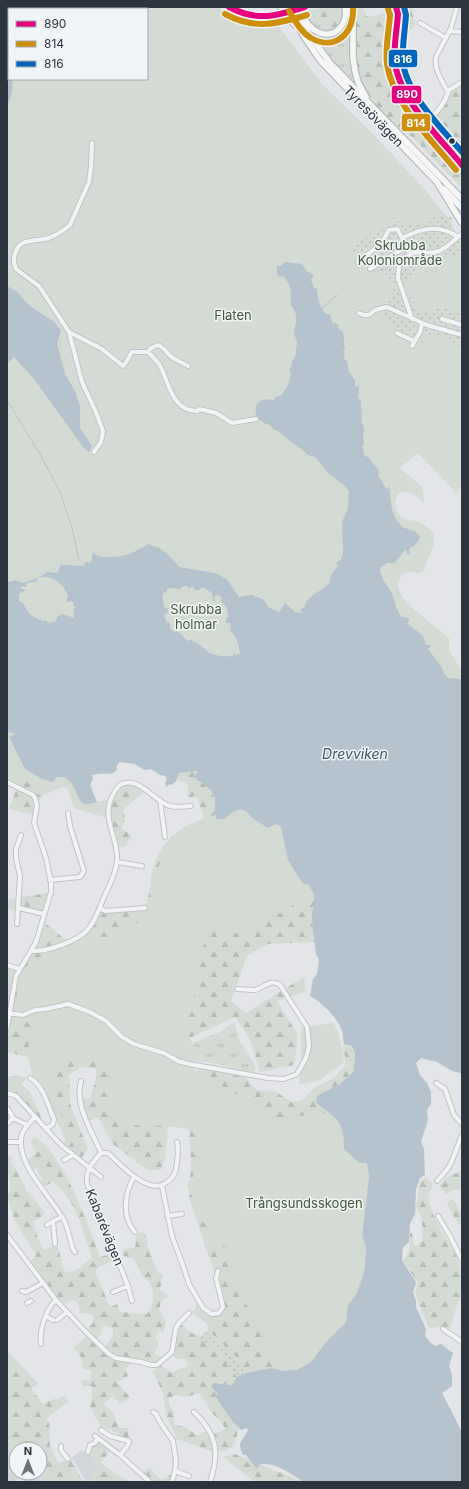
<svg xmlns="http://www.w3.org/2000/svg" width="469" height="1489" viewBox="0 0 469 1489" font-family="Inter,sans-serif">
  <defs>
    <pattern id="grass-tufts" width="24" height="20" patternUnits="userSpaceOnUse"><rect width="24" height="20" fill="#d4dbd4"/><path d="M3 7l-1-3M5 7V3M7 7l1-3M15 17l-1-3M17 17v-4M19 17l1-3" fill="none" stroke="#b6bdb7"/></pattern>
    <pattern id="forest-firs" width="22" height="20" patternUnits="userSpaceOnUse"><rect width="22" height="20" fill="#d4dbd4"/><path d="M5 1l3.5 6h-7zM16 11l3.5 6h-7z" fill="#b6bdb7"/></pattern>
    <pattern id="garden-dots" width="8" height="8" patternUnits="userSpaceOnUse"><rect width="8" height="8" fill="#d4dbd4"/><path d="M2 2h.1M6 6h.1" fill="none" stroke="#b6bdb7" stroke-width="1.8" stroke-linecap="round"/></pattern>
  </defs>
  <rect width="100%" height="100%" fill="#e3e5e8"/>
  <path fill="#d2d5da" d="M81,1450L87,1452L91,1451L98,1469L93,1478L86,1481L72,1458Z
    M7,1464L14,1465L20,1479L12,1482H7Z
    M40,1465H44L45,1474L38,1482H24L19,1473H40Z"/>
  <path fill="url(#grass-tufts)" d="M325,7L317,15L319,25L322,22L325,23L332,31C318,33 309,24 302,12Z
    M348,16H350L351,55L362,94L329,58L308,28L317,34L342,30L346,24Z
    M7,965L20,969L7,1028Z
    M234,1022L240,1042L255,1065L256,1076L219,1064L188,1060L165,1054L220,1032Z"/>
  <path fill="url(#forest-firs)" d="M325,7H344L342,24L332,31L325,23L322,22L317,25V15Z
    M351,7H365L364,8L366,16L370,17L390,11L391,7H394L396,12L393,62L395,77L403,97L452,154L462,169V188L409,134L398,129L374,103L362,84L357,72L355,22Z
    M400,7H413L412,13L416,25L399,40Z
    M399,50L422,103L432,115C426,117 423,113 419,109C406,94 393,71 399,50Z
    M462,84V161L431,122L441,109L452,90Z
    M7,731L62,787L41,796L34,815L9,809L17,787L7,782Z
    M188,771H197L195,777L196,779C205,785 215,791 215,803L308,884L314,894V907L312,912V922L315,942L268,944L247,956L231,1001L246,1013L304,977L306,991L277,1001L298,1035L294,1065L260,1072L251,1042L235,1017L160,1052L179,1086L168,1128L165,1158L161,1170H147L112,1143L98,1117L89,1121L82,1106V1100L90,1098L91,1094L96,1079V1069L81,1067L69,1075L70,1104L88,1149L80,1160L61,1145L66,1140L40,1085L32,1075L28,1057L7,1052V1033L14,980L31,951L43,921L68,942L88,930L100,908L105,911L144,908C151,896 149,882 153,869C161,841 178,828 204,818L197,798L194,796L190,798L187,796C188,784 191,782 176,781L179,773Z
    M128,783L146,790L124,809L125,821L122,828L132,836L125,847H116L109,811L118,787Z
    M51,892L44,917L7,909V900Z
    M344,1044L352,1046L355,1053L354,1071L340,1084L317,1096L316,1103L338,1120L284,1371L272,1368L245,1373L237,1358L208,1330L207,1324L192,1312L195,1309L197,1304L202,1309L215,1316C221,1314 225,1311 225,1304L189,1198L191,1160L188,1117L189,1075L204,1067L220,1069L245,1077L257,1090L274,1091L292,1102L303,1100L312,1089L335,1077L345,1066V1056L342,1050Z
    M7,1076L27,1077L22,1084L23,1086L30,1092L46,1129L16,1096L7,1093Z
    M33,1138H37C65,1159 88,1224 100,1257L114,1253L117,1260L100,1266L95,1271L110,1307L117,1304L120,1312L147,1314C157,1301 155,1284 141,1275C138,1261 137,1258 123,1256L122,1250L135,1247L137,1235L142,1232L146,1235L148,1247L158,1273L163,1274L160,1290L168,1296L161,1302L159,1310L166,1321L163,1333L158,1331L156,1339L158,1343L155,1352L156,1355L163,1357C159,1360 156,1364 152,1364C148,1363 144,1360 140,1359C125,1356 116,1359 105,1347L113,1335V1328L107,1326L102,1327L101,1334L96,1339L87,1328L93,1323V1315L80,1312L78,1304L74,1300L68,1301L63,1306L30,1262L36,1255L14,1219L7,1196L10,1190V1179L7,1173V1155L12,1156L11,1163L16,1169L27,1191L46,1214L33,1221L38,1239L44,1250L51,1247H58L65,1273L78,1269L92,1258C83,1231 77,1200 53,1182L41,1188L38,1183L43,1180L36,1168L30,1170L26,1161L36,1153L31,1142Z
    M462,1171V1190H453L445,1194L440,1185L448,1176Z
    M425,1178L432,1182C433,1189 427,1195 429,1203C439,1236 468,1256 462,1294C461,1298 458,1302 457,1305C454,1313 452,1321 450,1329L443,1326L434,1328L428,1327L415,1293L418,1283L403,1260L409,1252L410,1233H412L414,1246L422,1241C422,1230 424,1216 416,1208L420,1182Z
    M450,1199L454,1200L460,1212H462V1225L458,1224L447,1204Z
    M180,1324L192,1333L200,1336L207,1344L219,1352L237,1377L232,1385L214,1383L218,1394L215,1396L239,1428L234,1446L225,1451H218L217,1441L214,1434L225,1429C221,1420 220,1421 213,1414C207,1408 205,1399 198,1393L187,1397L177,1395L168,1398L171,1408L174,1411V1424L179,1426L185,1427L197,1435L208,1431L211,1435L216,1453L180,1440L176,1439L173,1441L176,1436L166,1415L163,1393L153,1372L160,1365L172,1373L177,1370L187,1367L188,1362L185,1359H178L171,1355L173,1353L178,1330Z
    M89,1334L109,1354L132,1360L131,1364L125,1369L128,1376L118,1382L130,1398L120,1404L113,1396L103,1404L114,1414L118,1428H128L129,1441C126,1437 106,1427 101,1427L90,1407L92,1402V1386H82V1380L90,1381L91,1370L83,1369L81,1357L73,1348Z
    M7,1350C17,1362 29,1372 38,1384L31,1389L43,1404C51,1398 56,1400 65,1396L69,1401L47,1418L50,1427V1446L58,1463L71,1460L83,1482H38L45,1474L43,1456L40,1445L27,1449H16V1452L9,1457L7,1462Z
    M98,1442L110,1451L101,1462L110,1470L131,1482H87L92,1478L90,1474L98,1469L91,1451V1447L94,1446Z
    M235,1454L303,1482H255L223,1457Z
    M149,1467L160,1479L166,1478L175,1471L172,1482H150L142,1475Z"/>
  <path fill="#d4dbd4" fill-rule="evenodd" d="M7,7H217C238,21 250,22 274,20L323,85L377,138L428,193L449,220L462,245V486L456,493L421,456L417,454L400,468L421,486L423,491L424,503C418,498 411,490 403,492C390,496 395,515 405,519C411,521 418,520 423,524C427,526 431,531 434,534V544L423,572C417,575 409,569 403,575C381,593 439,627 449,638V650L462,671V851L100,675L75,760L96,802L108,800L107,818L74,808L67,788L62,787L41,796L30,789L32,783L24,779L21,785L7,779ZM9,9H147V79H9Z
    M270,780L346,874L284,911L231,935L207,926L197,984L186,1029L192,1043L195,1062L194,1074L246,1099L268,1119L388,1107L383,1341L297,1407L238,1288L226,1268L236,1263L228,1247L215,1244L187,1186L188,1181L192,1182L199,1147L196,1146L199,1130L165,1126L123,1125L111,1120L106,1057H59L53,1089L71,1144L66,1149L61,1145L66,1141L40,1085L32,1075L28,1056L31,1012L21,1014L14,1013L20,978L31,959C46,959 76,943 88,934L115,941L121,929L128,923H142L143,913L154,912L153,888L155,875L158,867L171,842Z
    M334,1023L340,1038L344,1062L320,1080L299,1085L301,1057V1029L304,1027Z"/>
  <path fill="url(#garden-dots)" d="M392,217L404,226L429,222L434,217H453L450,230L460,237L462,236V250L438,265L428,263L420,266L405,285C410,299 422,322 439,307L462,312V346H457L450,342L445,341L443,338L431,334C422,338 427,345 414,345C410,341 404,340 400,337C398,335 397,331 395,328C389,322 384,319 383,310L395,293C392,286 390,276 383,271L377,274C367,269 359,261 353,252L354,247L379,227L385,232L387,228L391,227L390,219Z
    M208,1330L237,1358L245,1373L237,1377L219,1352L207,1344L200,1336Z"/>
  <path fill="#b5c3cf" fill-rule="evenodd" d="M7,7H24V9H9V79H12C13,89 12,97 7,106Z
    M285,262L302,264L307,271L314,275L311,280L314,288L317,289C318,299 319,307 326,314H330L332,323L339,324L338,328L343,332L345,349L343,351L345,356L343,358L347,361L349,372L355,380V386L359,387L358,398L361,401L362,423L364,428L363,440L364,443L362,447L365,456L368,457L379,471L378,475L387,490L389,485C391,500 390,517 403,527C405,528 409,529 412,531L414,530L420,537L416,544L409,549L410,555L407,554V551L405,550L395,563H386L385,565L381,567L380,571L384,581L392,593L396,607L401,617H404L409,619L408,624L422,635L425,641V644L431,646L428,649L441,666L444,673L448,678L460,679L462,681V1076L460,1073L452,1071L437,1062L421,1058L416,1063L420,1075L427,1083L431,1092V1104L427,1110L428,1120L421,1142L424,1149L425,1175L420,1178L416,1189L415,1214L410,1223L409,1242L403,1247L402,1260L416,1282L413,1293L416,1301V1307L426,1329L425,1336L429,1341L435,1346L441,1344L453,1353L449,1366L452,1375V1386L442,1393L462,1432V1482H303C292,1474 275,1462 260,1464L258,1468H256L246,1455H243C236,1442 243,1441 248,1430L247,1428L241,1430L233,1422L215,1396L218,1394L211,1386L214,1383L232,1385L237,1377L245,1373L272,1368L284,1371L297,1370L311,1362L326,1342L346,1322L348,1305L357,1293L365,1269L366,1247L362,1236L369,1177L367,1163H359L344,1149C344,1121 337,1119 316,1103L317,1096L340,1084L354,1071L355,1053L352,1046L344,1044C343,1039 343,1032 341,1028C335,1015 322,1003 310,996L313,979L317,974L319,960L316,954L312,922V912L314,907V894L308,884H303L288,860L281,827L276,824L268,828L251,817L247,812L240,809L231,813L225,819H217C214,813 215,810 215,803C216,791 205,785 196,779L195,777L197,771L179,773L176,781L172,785L170,784L167,787L165,784L167,778L165,776L160,775L151,769L144,770L135,764L120,762L117,765V770C111,776 106,773 98,774C96,774 94,775 92,775L93,778L90,785L97,802C77,809 80,796 72,784C70,782 67,779 65,777H57L53,782L42,779L25,769L9,737L15,734L7,731V581L11,582L15,580L23,583L38,578L48,572L58,573L60,565C67,564 75,566 83,566L86,562L91,563L93,552C97,557 102,557 108,557C128,557 134,552 150,543L151,546C162,546 172,558 179,567L215,573L227,579L239,597L252,595L264,600L268,607L279,612L285,603L295,612L302,613L300,610L302,608L305,607C306,595 320,593 327,585C331,582 330,577 332,573C334,571 336,568 338,565L336,564L341,559L343,553L342,522L348,508L349,492L344,485L328,473L315,457L308,455L278,431H277L273,429L270,425L266,424L256,417C254,402 260,397 274,400L277,396H281L288,385L291,374L289,371L294,357L296,354C295,349 297,347 297,342C296,339 294,335 294,332C296,321 299,314 290,304C292,295 291,283 283,276L279,277L277,274V266H281ZM43,577C56,577 62,584 68,595L66,600L67,602L71,601L74,603L73,605L77,609L74,608V618L63,614L58,616L55,622L49,623L45,620L43,621C38,619 33,617 29,613C25,608 25,603 19,601V593L24,592L25,589H21V586L27,587L26,584L29,582H35L38,578ZM186,585L187,587L190,588L193,586L195,590H200L202,587L212,593L213,601H215L214,597L217,595L222,597L221,601C226,606 228,609 228,617L226,618V623H230L231,626L230,632H232C238,640 239,645 240,654L236,655L234,653L233,656C226,657 213,656 208,652C202,647 200,644 192,641L193,639L188,641L177,631L174,632L170,628V624L168,621L167,624L164,613L167,615L166,613H168L167,610L169,608H165C163,602 161,598 164,592L166,593L168,588L179,589L180,590L181,587H184Z
    M7,286L17,292L31,307L53,321L61,330L57,344L65,374L75,391L80,406V428L92,446L90,451L88,452L83,447L34,379L14,357L7,364Z"/>
  <g fill="none" stroke-linecap="round" stroke-linejoin="round">
    <path stroke="#b5c3cf" stroke-width="1" d="M321,309L337,295
      M8,402L40,454L61,494L72,528L79,560"/>
    <defs>
      <path id="minor" d="M396,7L398,14L395,61L397,73L402,87L411,103L462,165
        M420,23L446,38
        M450,31L462,32
        M447,91L462,82
        M427,122C436,114 444,105 448,93C443,81 434,72 436,57L451,28L457,7
        M92,143L91,167L89,182L70,225C64,230 56,235 49,238C36,242 19,237 15,254C13,259 14,264 16,269L39,286L69,332L102,349L123,366C128,362 128,357 132,352H148C152,356 156,360 159,364C169,381 171,411 197,411L199,409L216,413L232,423L256,419
        M402,238C421,229 439,223 458,237
        M358,262L381,244L389,230L397,229L398,230L410,254
        M370,269L406,247
        M359,313L364,315H369L375,310L387,307L427,325L462,335
        M412,319L398,278L399,265C415,244 421,257 439,251C448,248 454,239 462,234
        M442,319L462,325
        M69,332L82,382L95,410L103,431L101,442L94,452
        M397,333L414,341
        M412,346L420,332L422,323
        M148,352L151,348L158,345C166,348 167,355 173,358C178,361 183,363 188,366
        M7,782L33,795L35,798L37,805L34,823L46,858L51,883V892L36,942L16,976L7,1028
        M160,800L165,837
        M117,862L142,866
        M50,880L80,877L84,871L70,826L68,813
        M19,908L44,914
        M100,908L105,911L145,908
        M17,924L20,876L16,858V849L21,835
        M31,951C46,952 80,941 89,928C96,919 100,906 105,895C110,885 116,873 117,861C119,837 99,817 114,793C116,789 118,785 122,784C139,776 155,802 170,806C176,808 185,806 191,806
        M7,965L20,969
        M7,1013L23,1015L35,1010L46,1009L68,1004L90,1012L106,1021L122,1037L134,1044L164,1053L178,1061L189,1064L268,1078L284,1079L297,1074L306,1058L309,1046L307,1027L280,985C270,978 264,988 255,990C249,990 243,989 237,989
        M30,1078C44,1086 48,1106 54,1119L53,1124L46,1129
        M81,1081C74,1105 92,1131 101,1153C93,1162 85,1170 87,1183L128,1286L132,1301
        M436,1083L445,1089L454,1115L462,1124
        M7,1093L16,1096L61,1145L101,1177
        M8,1109L13,1118L27,1125
        M35,1117C30,1122 25,1127 22,1134C14,1163 51,1196 64,1220C68,1228 70,1240 73,1249L75,1252
        M8,1123L13,1118
        M7,1142H21
        M101,1153H108C120,1164 149,1197 167,1182C170,1180 173,1177 175,1173C177,1165 179,1150 177,1142
        M64,1160L73,1155
        M134,1177C125,1192 121,1217 135,1232
        M437,1181C442,1175 448,1170 451,1163C455,1154 458,1144 462,1135
        M162,1186L172,1236L182,1263L189,1284L203,1308L212,1314L219,1313L223,1307L216,1278L218,1271
        M167,1216L182,1214
        M438,1216L450,1236L462,1260
        M47,1225L53,1221
        M7,1235L56,1300L85,1331L109,1354L116,1358L141,1362L151,1365H157L172,1352L176,1328L179,1323L189,1313
        M55,1244L53,1221L62,1217
        M22,1291L26,1292L43,1283
        M113,1292L128,1286
        M27,1303L31,1301
        M46,1316L53,1320
        M57,1320L67,1312
        M443,1329L462,1342
        M41,1344C39,1332 46,1308 56,1300
        M153,1412L156,1414L160,1422L173,1441L176,1461L175,1471L189,1476
        M194,1412C217,1434 220,1452 210,1482
        M101,1430L110,1436L129,1441L128,1445L120,1455
        M95,1436L120,1455L150,1482
        M61,1446V1450L68,1459
        M88,1452L90,1445L95,1443L97,1438
        M172,1482L175,1471"/>
      <path id="major" d="M229,7C246,17 262,19 280,14"/>
      <path id="highway" d="M281,7L294,24
        M289,7L303,35L320,60L437,182L462,223
        M295,7L308,33L330,63L462,199
        M349,7L353,26V58L355,71L358,82L366,97
        M303,17C307,23 311,29 318,32C335,40 349,23 345,7
        M444,189L462,208"/>
    </defs>
    <use href="#minor" stroke="#c2c3c6" stroke-width="6"/>
    <use href="#major" stroke="#c0c2c5" stroke-width="7"/>
    <use href="#highway" stroke="#b6b8bc" stroke-width="8"/>
    <use href="#minor" stroke="#f2f3f4" stroke-width="4"/>
    <use href="#major" stroke="#f6f6f6" stroke-width="5"/>
    <use href="#highway" stroke="#f6f6f6" stroke-width="5.5"/>
    <defs>
      <path id="major-bridge" d="M280,14L304,8"/>
    </defs>
    <use href="#major-bridge" stroke="#c0c2c5" stroke-width="7" stroke-linecap="butt"/>
    <use href="#major-bridge" stroke="#f6f6f6" stroke-width="5"/>
    <defs>
      <path id="bus-1" d="M229,7C257,22 276,16 305,7
        M396,7L398,14C397,30 393,48 395,63C400,100 439,137 462,165"/>
      <path id="bus-2" d="M388,9L390,15C389,30 385,48 387,64C393,104 431,139 456,170
        M289,11C295,21 301,32 311,38C336,52 355,32 353,7
        M225,14C255,30 276,24 307,15"/>
      <path id="bus-3" d="M404,7L406,15C405,30 402,46 403,61C405,92 442,129 462,152"/>
    </defs>
    <use href="#bus-1" stroke="#f1f4f6" stroke-width="9"/>
    <use href="#bus-2" stroke="#f1f4f6" stroke-width="9"/>
    <use href="#bus-3" stroke="#f1f4f6" stroke-width="9"/>
    <use href="#bus-1" stroke="#e5007d" stroke-width="6"/>
    <use href="#bus-2" stroke="#ce8f0d" stroke-width="6"/>
    <use href="#bus-3" stroke="#0065bd" stroke-width="6"/>
  </g>
  <circle fill="#2c343f" stroke="#f1f4f6" stroke-width="1.5" cx="452" cy="141" r="3.5"/>
  <g text-anchor="middle" dominant-baseline="central" stroke-width="3" stroke-linejoin="round" paint-order="stroke">
    <g font-size="13" fill="#2c343f" stroke="#f1f4f6">
      <text transform="translate(374 116) rotate(46)">Tyresövägen</text>
      <text transform="translate(105 1227) rotate(68)">Kabarévägen</text>
    </g>
    <g font-size="13" fill="#42593b" stroke="#f1f4f6">
      <text x="400" y="245">Skrubba<tspan x="400" dy="15">Koloniområde</tspan></text>
      <text x="233" y="315">Flaten</text>
      <text x="196" y="609">Skrubba<tspan x="196" dy="15">holmar</tspan></text>
      <text x="304" y="1203">Trångsundsskogen</text>
    </g>
    <g font-size="14" font-style="italic" fill="#3b546e" stroke="#f1f4f6">
      <text x="355" y="753">Drevviken</text>
    </g>
  </g>
  <g stroke="#f1f4f6" stroke-width="1.5">
    <rect x="388" y="49" width="30" height="19" rx="4" fill="#0065bd"/>
    <rect x="391" y="85" width="31" height="19" rx="4" fill="#e5007d"/>
    <rect x="401" y="113" width="30" height="19" rx="4" fill="#ce8f0d"/>
  </g>
  <g font-size="11" text-anchor="middle" font-weight="bold" fill="#fff">
    <text x="403" y="63">816</text>
    <text x="407" y="98">890</text>
    <text x="416" y="127">814</text>
  </g>
  <rect width="469" height="1489" fill="none" stroke="#2c343f" stroke-width="16"/>
  <rect x="8" y="8" width="140" height="72" fill="#f1f4f6" stroke="#a2a7ad"/>
  <rect x="16" y="21" width="20" height="6" fill="#e5007d" stroke="#a2a7ad"/>
  <text x="44" y="28" font-size="12" fill="#2c343f">890</text>
  <rect x="16" y="41" width="20" height="6" fill="#ce8f0d" stroke="#a2a7ad"/>
  <text x="44" y="48" font-size="12" fill="#2c343f">814</text>
  <rect x="16" y="61" width="20" height="6" fill="#0065bd" stroke="#a2a7ad"/>
  <text x="44" y="68" font-size="12" fill="#2c343f">816</text>
  <g transform="translate(28 1461)"><circle r="19" fill="#f1f4f6" stroke="#a2a7ad"/>
  <path d="M0-3L7 15L0 10L-7 15Z" fill="#6c727a"/>
  <text y="-6" font-size="11" font-weight="bold" text-anchor="middle" fill="#2c343f">N</text>
  </g>
</svg>
